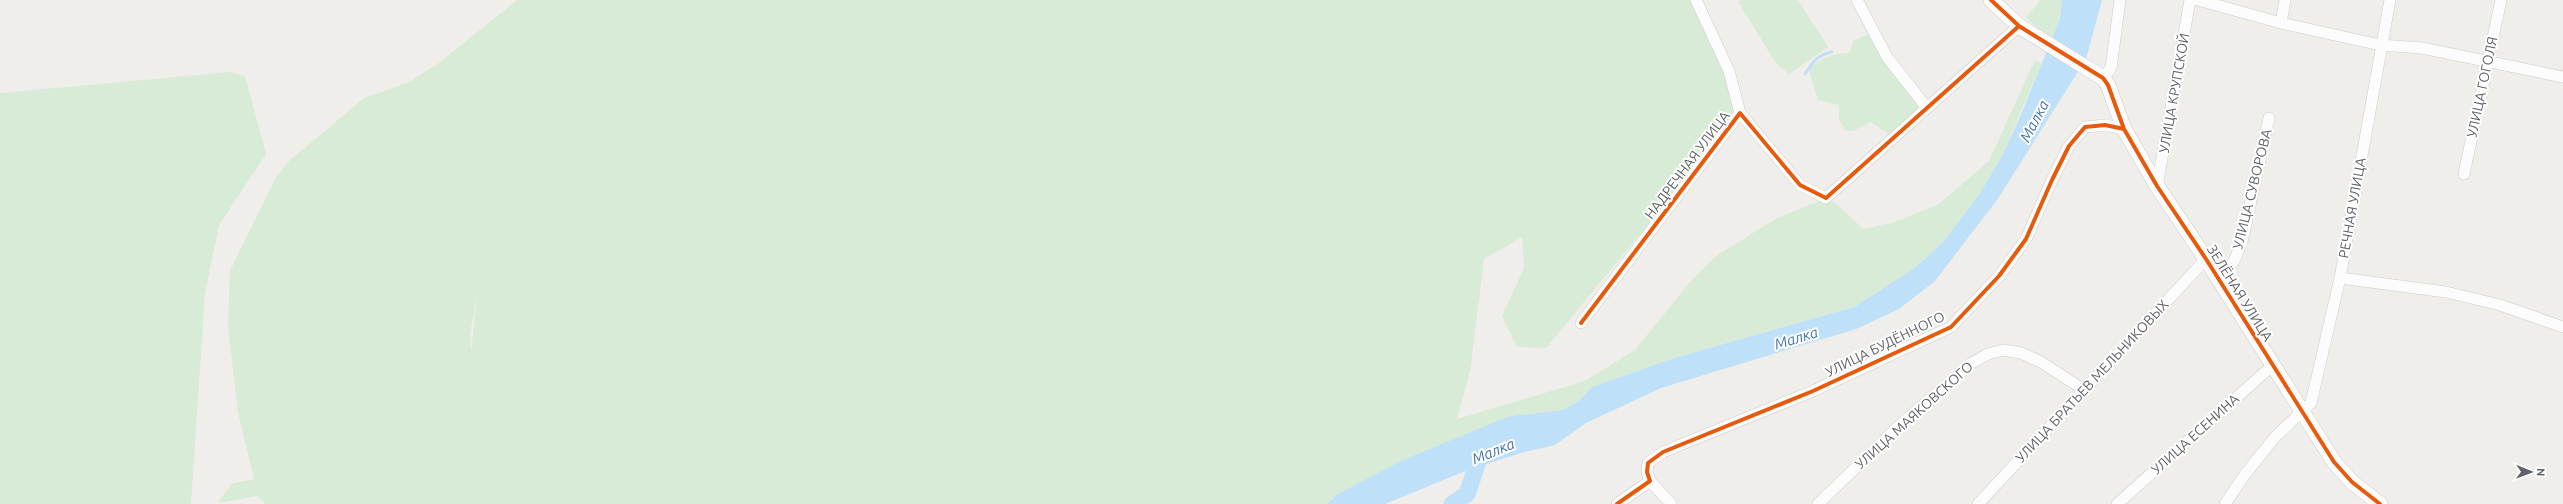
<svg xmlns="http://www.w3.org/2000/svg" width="2563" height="504" viewBox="0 0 2563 504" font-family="Ubuntu,sans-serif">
  <rect width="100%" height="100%" fill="#efeeea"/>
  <path fill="#d8ebd6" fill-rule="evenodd" d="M517,0H1696L1740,113L1546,348L1517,347L1502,316L1524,268L1522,237L1484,259L1470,371L1457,419L1585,381L1635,350L1691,281L1715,257L1775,219L1826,198L1838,205L1863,229L1892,223L1939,204L1989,161L2035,60L2041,64L2003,154L1979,195L1943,242L1916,267L1854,307L1674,358L1592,387L1581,399L1563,410L1510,416L1336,495L1326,504H265L257,496L218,503L231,484L254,479L238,412L228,327L230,271L275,179L289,161L363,99L411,81L439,63ZM478,290L471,352L470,334Z
    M1743,0H1798L1828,47L1789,74L1776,63L1738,2Z
    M2040,0H2062L2060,18L2051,39L2026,18Z
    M1874,32L1927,108L1894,138L1871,122L1853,131H1845L1839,118V105L1818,100L1810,75V67C1823,58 1834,53 1850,53L1853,41Z
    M230,72L245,76L266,154L219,225L205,293L191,504H0V93Z"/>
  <path fill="#bfe0f9" d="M2062,0H2102L2086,59L1997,200L1935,281L1899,309L1856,329L1661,388L1586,423L1555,445L1521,453L1468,470L1385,504H1327L1336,495L1403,460L1510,416L1563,410L1581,399L1592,387L1674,358L1854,307L1916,267L1943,242L1979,195L2003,154L2020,117L2060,18Z"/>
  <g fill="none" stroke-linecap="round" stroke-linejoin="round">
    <path stroke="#bfe0f9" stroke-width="3" d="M1805,74C1813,62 1817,55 1832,52"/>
    <path stroke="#bfe0f9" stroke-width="17" d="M1452,504L1467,494L1480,456"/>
    <defs>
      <path id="street" d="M1696,0L1729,71L1740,113
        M1857,0L1887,57L1927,108
        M2198,0L2281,23L2380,45L2422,48L2563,77
        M2281,23L2285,0
        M2103,78L2111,68L2120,0
        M2464,174L2501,0
        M2157,186L2190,0
        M2340,278L2446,292L2500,305L2563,327
        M2219,279L2234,261L2242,242L2269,118
        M1581,323L1740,113L1800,185L1826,198L2019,26
        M1650,481L1671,504
        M1617,504L1650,481L1647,472L1648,463L1663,452L1813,391L1951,327L1999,276L2026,239L2052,180L2069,146L2085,127L2105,125L2124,129
        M1818,504L1902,423L1972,363L1988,354L2003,350L2021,353L2041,362L2084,390
        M1978,504L2206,259
        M2117,504L2273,365
        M2225,504L2246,473L2276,436L2311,403L2340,278L2390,0"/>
      <path id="secondary" d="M1991,0L2019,26L2103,78L2108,85L2124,129L2157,186L2206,259L2334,462L2352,482L2380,504"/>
    </defs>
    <use href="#street" stroke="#cbcccc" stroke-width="12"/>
    <use href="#secondary" stroke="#cacacb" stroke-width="16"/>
    <use href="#street" stroke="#fdfcfc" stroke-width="11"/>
    <use href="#secondary" stroke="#fdfcfc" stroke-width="15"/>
    <defs>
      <path id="cycleway" d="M1991,0L2019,26L2103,78L2108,85L2124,129L2157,186L2206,259L2334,462L2352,482L2380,504
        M1581,323L1740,113L1800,185L1826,198L2019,26
        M1617,504L1650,481L1647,472L1648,463L1663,452L1813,391L1951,327L1999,276L2026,239L2052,180L2069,146L2085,127L2105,125L2124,129"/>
    </defs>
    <use href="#cycleway" stroke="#fff" stroke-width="6"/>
    <use href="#cycleway" stroke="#e8590c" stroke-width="4"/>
  </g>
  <g text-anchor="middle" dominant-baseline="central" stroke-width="4" stroke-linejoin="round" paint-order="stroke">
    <g font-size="14" fill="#5f6368" stroke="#fff">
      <text transform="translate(2482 87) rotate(-78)">УЛИЦА ГОГОЛЯ</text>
      <text transform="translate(2174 93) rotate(-80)">УЛИЦА КРУПСКОЙ</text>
      <text transform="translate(1687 165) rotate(-53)">НАДРЕЧНАЯ УЛИЦА</text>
      <text transform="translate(2252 189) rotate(-76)">УЛИЦА СУВОРОВА</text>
      <text transform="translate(2352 208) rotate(-80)">РЕЧНАЯ УЛИЦА</text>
      <text transform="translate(2240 293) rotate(58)">ЗЕЛЁНАЯ УЛИЦА</text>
      <text transform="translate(1885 344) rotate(-26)">УЛИЦА БУДЁННОГО</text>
      <text transform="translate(2092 381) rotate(-47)">УЛИЦА БРАТЬЕВ МЕЛЬНИКОВЫХ</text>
      <text transform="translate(1914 415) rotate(-42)">УЛИЦА МАЯКОВСКОГО</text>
      <text transform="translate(2195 434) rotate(-42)">УЛИЦА ЕСЕНИНА</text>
    </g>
    <g font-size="15" font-style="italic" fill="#4174aa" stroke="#fff">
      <text transform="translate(2034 121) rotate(-62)">Малка</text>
      <text transform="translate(1796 338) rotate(-17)">Малка</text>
      <text transform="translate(1493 451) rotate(-22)">Малка</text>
    </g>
  </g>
  <g transform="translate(2531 472) rotate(91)" stroke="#ffffff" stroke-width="3" paint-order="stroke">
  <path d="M0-3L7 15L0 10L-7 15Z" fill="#5f6368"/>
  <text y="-6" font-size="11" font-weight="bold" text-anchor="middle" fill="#5f6368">N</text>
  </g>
</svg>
